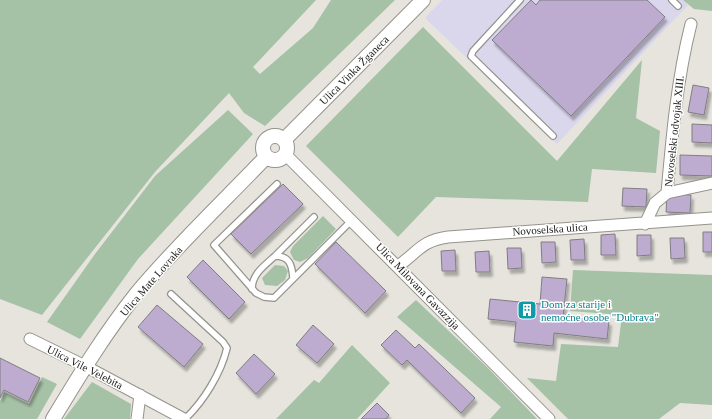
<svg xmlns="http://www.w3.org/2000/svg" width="712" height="419" viewBox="0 0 712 419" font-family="Georgia,serif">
  <defs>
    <filter id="shadow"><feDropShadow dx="2.5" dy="4.5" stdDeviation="1" flood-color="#0004"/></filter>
  </defs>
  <rect width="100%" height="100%" fill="#e6e4dd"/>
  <path fill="#dad7ed" d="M442,0H683L688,5L557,144L425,18Z"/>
  <path fill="#a5c1a6" d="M0,0H316L253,67L260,74L313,28L331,0H395L265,126L244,113L229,93L155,172L42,315L0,299Z
    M683,0H712V11L694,9Z
    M423,27L557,161L642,60L636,118L660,131L656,173L592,169L588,202L436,197L398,237L306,146Z
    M228,110L253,134L138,259L80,339L47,322L95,254L155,176Z
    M323,216L336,229L308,258L300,262L294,260L290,252L293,246Z
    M275,265L284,266L288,271L285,280L277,286L265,285L262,278Z
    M573,270L712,275V405L680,403L659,419H568L527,378L556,381L561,344L618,347L622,315L570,311Z
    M416,300L488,368L537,419H490L501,407L397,317Z
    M352,345L390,383L357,419H276L314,380L319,383Z
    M42,377L57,384L37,419H0V401L4,392L29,404Z
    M92,382L131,404L130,419H64Z"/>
  <path fill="#bdaccf" stroke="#807d84" filter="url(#shadow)" d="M531,0L536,5L540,0H647L665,17L571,116L492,40Z
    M693,85L709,88L704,115L688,112Z
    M692,124L712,125V143L692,142Z
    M680,155L712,156V176L680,175Z
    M283,184L303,204L251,254L231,234Z
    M623,188L647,189L646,207L622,206Z
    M667,194L691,195L690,213L666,212Z
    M703,232H712V252H703Z
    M615,234L616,255H601V235Z
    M637,235H651V255L637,256Z
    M670,238H684L685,258L671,259Z
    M584,239L585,260H571L570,240Z
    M336,242L386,291L365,313L315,264Z
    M541,242H555L556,262L542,263Z
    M507,248H521L522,268L508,269Z
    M455,250L456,271H442L441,251Z
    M489,251L490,272H476L475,252Z
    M203,260L245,302L229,319L187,277Z
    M542,277L567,279L563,317L609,321L607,339L554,333L553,346L514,342L516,322L488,319L490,299L540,304Z
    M157,305L203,344L184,367L138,327Z
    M313,325L334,344L317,363L296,345Z
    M396,330L415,348L419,344L475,398L461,413L407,360L402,365L381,345Z
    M254,354L275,374L256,394L236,373Z
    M0,358L40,378L28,402L4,390L0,398Z
    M377,403L389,415L386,419H361Z"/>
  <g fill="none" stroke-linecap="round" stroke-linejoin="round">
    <defs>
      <path id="service" d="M520,0L473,51L471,56L553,136
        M672,0L678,6
        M277,184L214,245L256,293L264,297L274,298L352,220
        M275,256L314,217
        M252,289C252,274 264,266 275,256C289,256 292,264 293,278
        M171,294L223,342L227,348C221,373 204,401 185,419"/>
      <path id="minor" d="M691,24C677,79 672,136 667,193L712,183
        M285,154L549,419
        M645,224L655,203L667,193
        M398,266C419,251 421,241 448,237L712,218
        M30,339L85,366L184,419
        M137,419L140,395"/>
      <path id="tertiary" d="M263 148a12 12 0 1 1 24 0a12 12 0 1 1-24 0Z
        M284,140L423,0
        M53,419C79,376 105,333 137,293C177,245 223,202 266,157"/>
    </defs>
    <use href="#service" stroke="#94938c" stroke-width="8"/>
    <use href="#minor" stroke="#94938c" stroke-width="13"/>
    <use href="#tertiary" stroke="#94938c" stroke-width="16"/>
    <use href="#service" stroke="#fff" stroke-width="5.5"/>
    <use href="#minor" stroke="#fff" stroke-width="11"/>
    <use href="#tertiary" stroke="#fff" stroke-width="14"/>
  </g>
  <defs>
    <symbol id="building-square" viewBox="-11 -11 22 22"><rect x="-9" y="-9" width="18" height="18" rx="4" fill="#0f9aa8" stroke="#fff"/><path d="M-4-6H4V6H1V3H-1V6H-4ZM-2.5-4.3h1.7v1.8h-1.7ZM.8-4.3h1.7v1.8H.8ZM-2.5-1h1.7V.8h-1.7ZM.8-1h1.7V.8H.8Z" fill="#fff"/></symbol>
  </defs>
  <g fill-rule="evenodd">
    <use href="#building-square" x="516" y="299" width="22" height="22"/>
  </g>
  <g text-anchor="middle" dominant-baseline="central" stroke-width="3" stroke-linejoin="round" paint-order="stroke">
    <g font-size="11" fill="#20201d" stroke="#fff">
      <text transform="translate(354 70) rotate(-45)">Ulica Vinka Žganeca</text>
      <text transform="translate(674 131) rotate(-84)">Novoselski odvojak XIII.</text>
      <text transform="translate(550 229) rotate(-4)">Novoselska ulica</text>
      <text transform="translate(151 281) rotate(-49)">Ulica Mate Lovraka</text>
      <text transform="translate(418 286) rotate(46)">Ulica Milovana Gavazzija</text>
      <text transform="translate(85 367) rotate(27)">Ulica Vile Velebita</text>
    </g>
    <g font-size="11" fill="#0d838f" stroke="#fff" text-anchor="start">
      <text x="541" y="304">Dom za starije i<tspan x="541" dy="13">nemoćne osobe "Dubrava"</tspan></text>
    </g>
  </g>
</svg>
